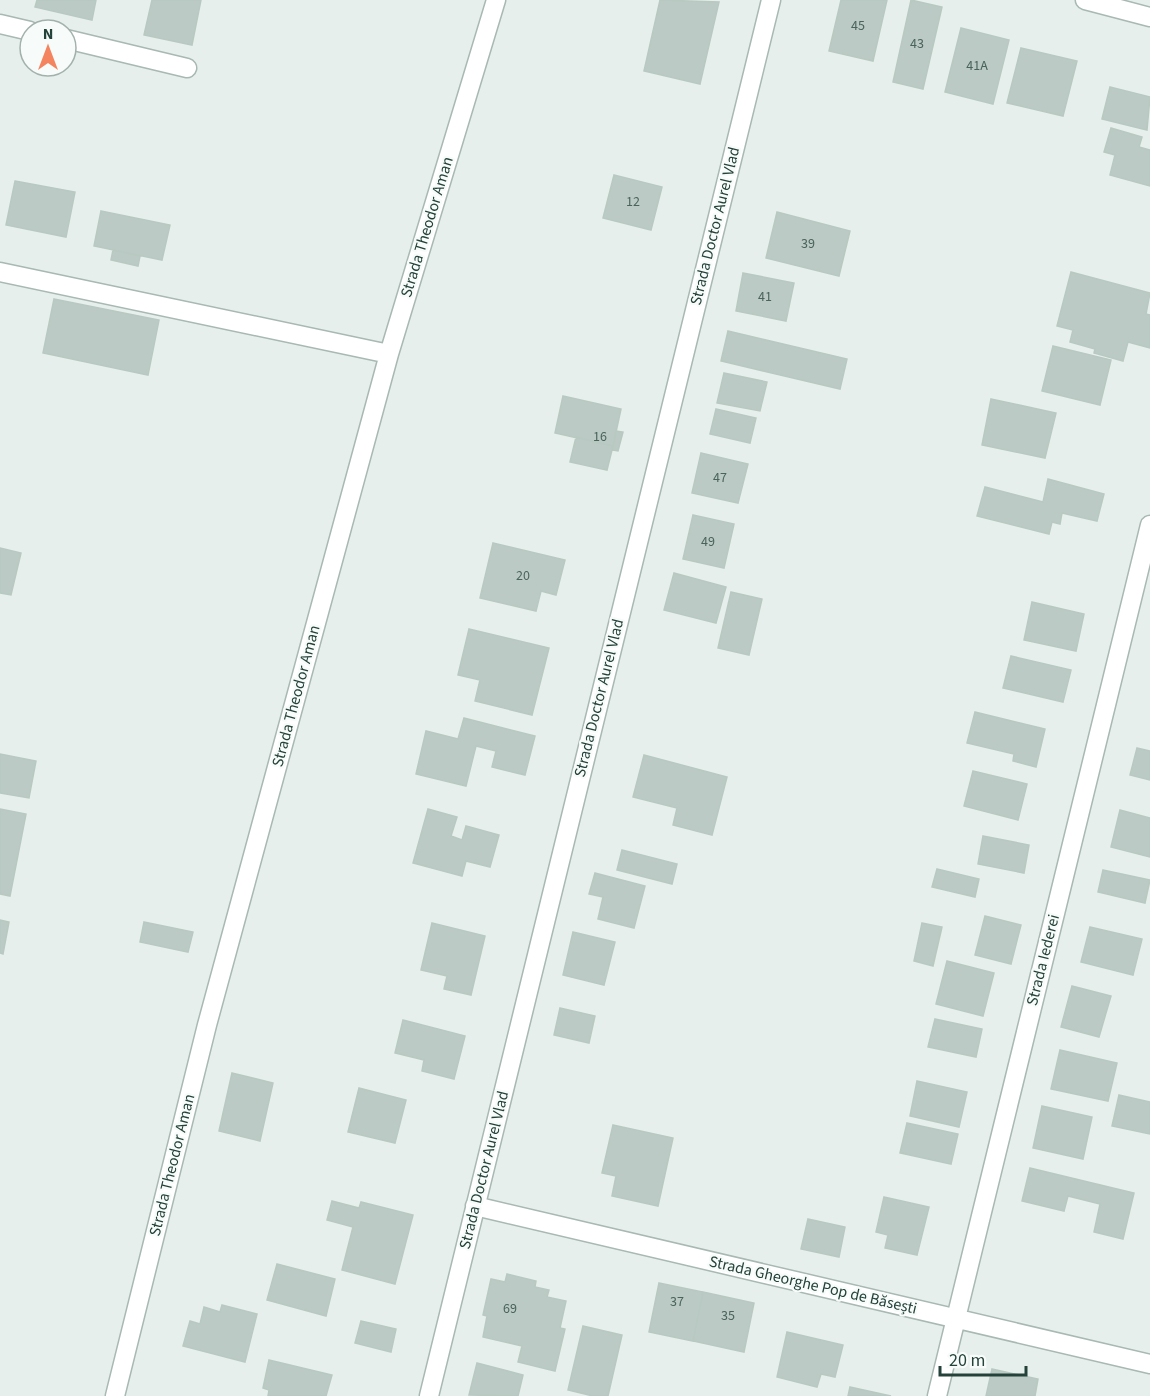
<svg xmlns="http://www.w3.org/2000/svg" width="1150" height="1396" viewBox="0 0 1150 1396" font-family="'Source Sans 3',sans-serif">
  <rect width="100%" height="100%" fill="#e6efeb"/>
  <path fill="#bbcac4" stroke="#b8c9c2" stroke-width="1.5" d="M37,0H96L92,20L35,7Z
    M152,0H201L192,45L144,35Z
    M660,0L719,2L700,84L644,71Z
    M841,0H887L873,61L829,51Z
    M911,0L942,7L923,89L893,82Z
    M961,28L1009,40L993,104L945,92Z
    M1021,48L1077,61L1063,116L1007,103Z
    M1110,87L1150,97L1147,130L1102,119Z
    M1111,128L1142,137L1139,147L1150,150V186L1110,175L1115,155L1104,152Z
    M614,175L662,187L651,230L603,218Z
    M15,181L75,192L66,237L6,225Z
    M101,211L170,225L162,260L94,246Z
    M777,212L850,231L839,276L766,258Z
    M113,250L140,256L138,266L111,260Z
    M1071,272L1150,293L1146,314L1150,315V348L1128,342L1123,361L1094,353L1095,349L1070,342L1073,330L1057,326Z
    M743,273L794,283L786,321L736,311Z
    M54,299L159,320L148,375L43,353Z
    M728,331L847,359L840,389L721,361Z
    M1053,346L1111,360L1100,405L1042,391Z
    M724,373L767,382L760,411L717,403Z
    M563,396L621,409L613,446L555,433Z
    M991,399L1056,413L1045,458L982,445Z
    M716,409L756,418L750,443L710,434Z
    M616,431L623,432L618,451L612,450Z
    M576,437L613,446L607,470L570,462Z
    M701,453L748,464L738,503L692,493Z
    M1048,479L1104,494L1097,521L1062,513L1060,524L1052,522L1049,534L977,516L985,487L1043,502Z
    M693,515L734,524L724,568L683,559Z
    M493,543L565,560L556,595L541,591L536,611L480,598Z
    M0,548L21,553L11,595L0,593Z
    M674,573L726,587L716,623L664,610Z
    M731,592L762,599L749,655L718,648Z
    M1032,602L1084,614L1076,651L1024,640Z
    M469,629L549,648L532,715L475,701L480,680L458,675Z
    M1011,656L1071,670L1063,702L1003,688Z
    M975,712L1045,729L1036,767L1013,761L1014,754L967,743Z
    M464,718L535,736L525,775L492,767L496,751L476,746L466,786L416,774L426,731L458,739Z
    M1137,748L1150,751V780L1130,775Z
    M0,754L36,761L29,798L0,793Z
    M644,755L727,777L712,835L673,825L677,808L633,797Z
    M973,771L1027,784L1018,820L964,806Z
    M0,809L26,814L10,896L0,894Z
    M428,809L457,817L451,836L462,840L466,826L499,835L490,867L466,861L462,876L413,863Z
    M1120,810L1150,818V857L1111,847Z
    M983,836L1029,845L1024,873L978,864Z
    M622,850L677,864L672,884L617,870Z
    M937,869L979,879L975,897L932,887Z
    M1103,870L1150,880L1145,903L1098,892Z
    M595,873L645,886L634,928L598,919L603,897L589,894Z
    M985,916L1021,925L1011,964L975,955Z
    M0,920L9,922L3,954L0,953Z
    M144,922L193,932L188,952L140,942Z
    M432,923L485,936L471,995L444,989L447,976L421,970Z
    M922,923L942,927L933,966L914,961Z
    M1090,927L1142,939L1133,975L1081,962Z
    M573,932L615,942L604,985L563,975Z
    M947,961L994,973L983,1016L936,1004Z
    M1072,986L1111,996L1099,1037L1061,1027Z
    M560,1008L595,1016L589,1043L554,1035Z
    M935,1019L982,1029L976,1057L928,1047Z
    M403,1020L465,1036L454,1079L422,1071L424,1060L395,1053Z
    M1060,1050L1117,1063L1108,1101L1051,1089Z
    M232,1073L273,1083L260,1141L219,1131Z
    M917,1081L967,1092L959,1127L910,1116Z
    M359,1088L406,1100L395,1143L348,1132Z
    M1119,1095L1150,1102V1134L1112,1126Z
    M1042,1106L1092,1117L1083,1159L1033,1148Z
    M907,1123L958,1134L951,1164L900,1153Z
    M613,1125L673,1138L658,1206L612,1196L616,1176L602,1173Z
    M1030,1168L1134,1193L1123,1239L1094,1232L1100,1204L1068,1196L1064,1211L1022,1201Z
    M884,1197L929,1207L917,1255L885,1248L888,1235L876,1232Z
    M332,1201L359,1208L361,1202L413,1215L395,1284L342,1270L353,1227L327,1220Z
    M808,1219L845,1227L839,1257L801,1249Z
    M277,1264L335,1279L326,1316L267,1300Z
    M507,1274L536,1281L535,1287L549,1290L547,1297L566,1301L560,1328L565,1329L555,1371L518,1362L522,1346L483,1337L487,1316L483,1315L491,1279L505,1282Z
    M659,1283L703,1292L693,1341L649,1332Z
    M703,1292L754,1303L744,1352L693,1341Z
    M222,1305L257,1314L245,1362L183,1346L190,1321L200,1324L204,1307L220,1312Z
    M361,1321L396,1329L391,1352L355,1343Z
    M583,1326L622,1335L608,1396H593L568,1390Z
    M787,1332L843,1345L835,1377L821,1374L817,1387L777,1377Z
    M269,1360L332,1375L326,1396H268L269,1390L263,1388Z
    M477,1363L523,1375L518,1396L469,1395Z
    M992,1369L1038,1379L1035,1396H986Z
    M850,1387L891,1396H848Z"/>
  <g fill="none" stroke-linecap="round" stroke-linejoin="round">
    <defs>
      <path id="minor" d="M1085,0L1150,17
        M0,24L30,31
        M66,39L187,68
        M0,272L389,354
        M475,1206L1150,1364
        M115,1396L207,1025L389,354L496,0
        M429,1396L771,0
        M937,1396L1150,525"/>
    </defs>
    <use href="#minor" stroke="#a8b8b2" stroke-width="21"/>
    <use href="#minor" stroke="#fff" stroke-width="18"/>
  </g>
  <g text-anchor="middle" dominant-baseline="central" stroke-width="4.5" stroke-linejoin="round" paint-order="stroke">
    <g font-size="14" fill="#4a645c">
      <text x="858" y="26">45</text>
      <text x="917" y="44">43</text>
      <text x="977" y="66">41A</text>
      <text x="633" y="202">12</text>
      <text x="808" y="244">39</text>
      <text x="765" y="297">41</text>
      <text x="600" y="437">16</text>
      <text x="720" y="478">47</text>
      <text x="708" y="542">49</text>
      <text x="523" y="576">20</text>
      <text x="677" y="1302">37</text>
      <text x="510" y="1309">69</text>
      <text x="728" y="1316">35</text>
    </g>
    <g font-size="16" fill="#24423a" stroke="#f7fbf9">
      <text transform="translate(715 226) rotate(-76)">Strada Doctor Aurel Vlad</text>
      <text transform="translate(427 227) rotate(-73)">Strada Theodor Aman</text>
      <text transform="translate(296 696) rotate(-75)">Strada Theodor Aman</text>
      <text transform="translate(599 698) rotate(-76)">Strada Doctor Aurel Vlad</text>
      <text transform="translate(1043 960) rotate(-76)">Strada Iederei</text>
      <text transform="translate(172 1165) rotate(-76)">Strada Theodor Aman</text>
      <text transform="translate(484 1170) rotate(-76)">Strada Doctor Aurel Vlad</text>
      <text transform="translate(813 1285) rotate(13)">Strada Gheorghe Pop de Băsești</text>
    </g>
  </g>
  <g transform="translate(48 48)"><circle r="28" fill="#f7fbf9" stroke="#a3b1ad" stroke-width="1.5"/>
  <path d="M0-4.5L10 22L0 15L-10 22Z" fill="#f4845f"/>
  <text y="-9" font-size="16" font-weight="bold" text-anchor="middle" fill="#24423a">N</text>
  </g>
  <path d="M940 1366v9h86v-9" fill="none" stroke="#24423a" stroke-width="3"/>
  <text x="949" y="1366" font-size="18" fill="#24423a" stroke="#f7fbf9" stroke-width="4.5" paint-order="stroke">20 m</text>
</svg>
